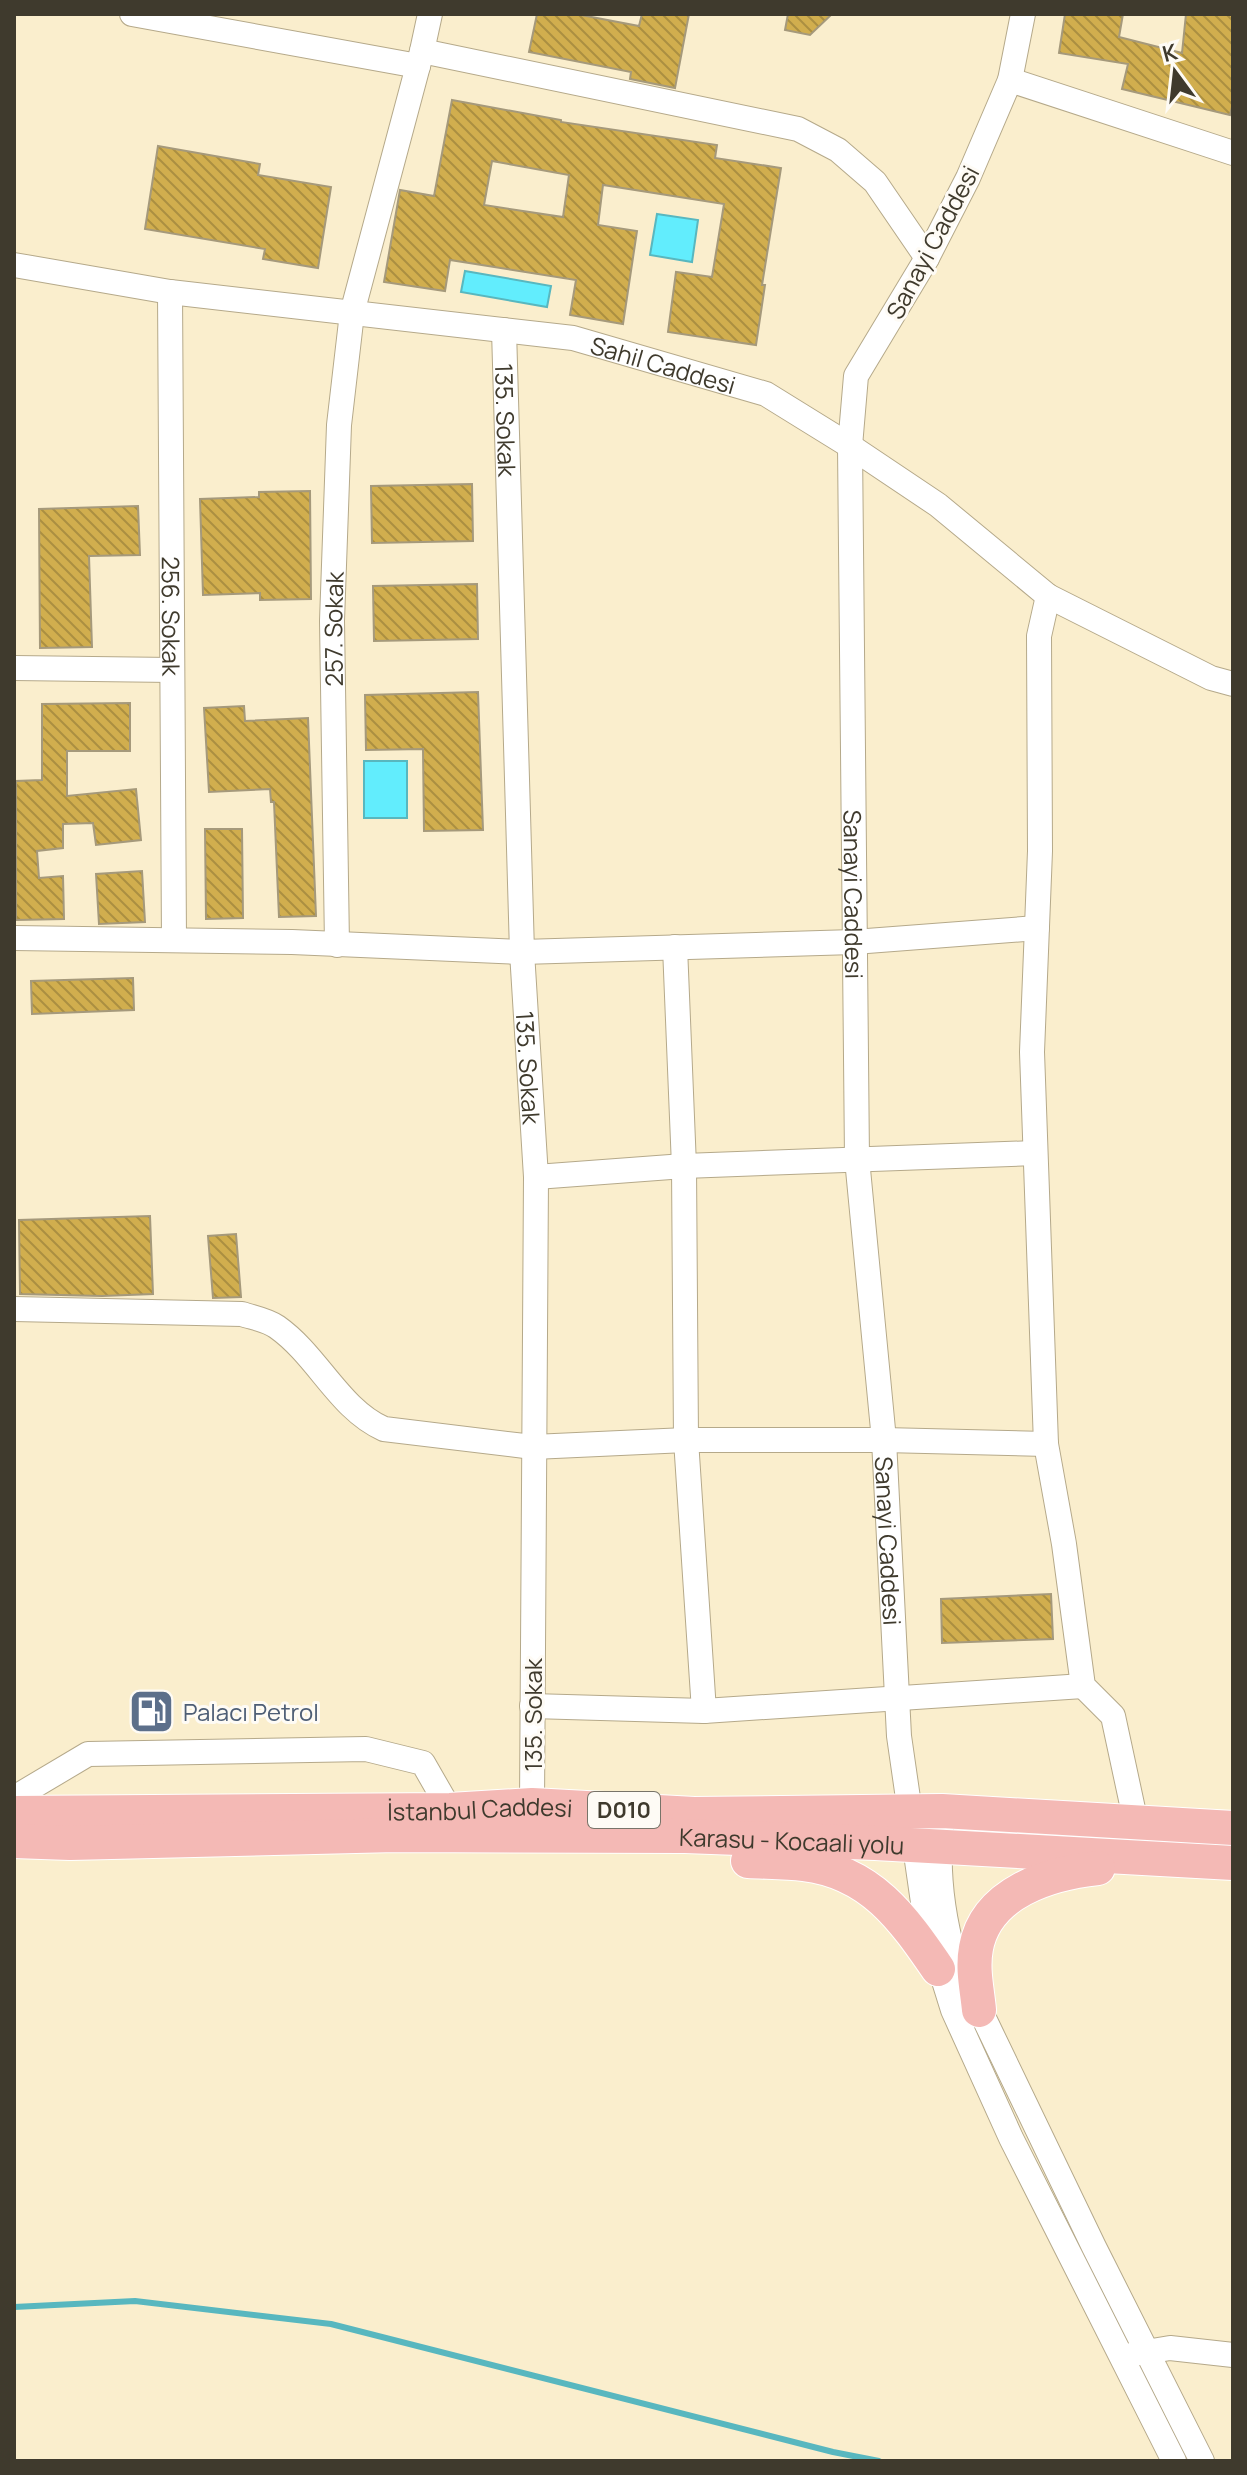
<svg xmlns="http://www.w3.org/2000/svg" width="1247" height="2475" viewBox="0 0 1247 2475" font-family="Manrope,sans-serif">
  <defs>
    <pattern id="building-back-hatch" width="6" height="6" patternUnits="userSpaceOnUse" patternTransform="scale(2)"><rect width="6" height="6" fill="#d1ae4e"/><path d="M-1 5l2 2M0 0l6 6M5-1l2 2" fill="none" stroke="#ab8f41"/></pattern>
  </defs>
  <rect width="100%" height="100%" fill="#faeecd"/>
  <path fill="#62edfd" stroke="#58b7bf" stroke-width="2" d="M657,214L698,220L692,262L650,255Z
    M465,271L551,286L547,307L461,292Z
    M364,761H407V818H364Z"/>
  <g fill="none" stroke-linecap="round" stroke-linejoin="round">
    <path stroke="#58b7bf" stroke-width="6" d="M14,2307L135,2301L331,2324L833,2452L879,2461"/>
  </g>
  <path fill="url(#building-back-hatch)" stroke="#a5997b" stroke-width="2" fill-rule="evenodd" d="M537,14H576L639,26L642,14H689L675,88L630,79L631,72L529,52Z
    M788,14H832L810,35L785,30Z
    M1065,14H1123L1119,37L1182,53L1186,14H1233V103L1230,115L1122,89L1128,64L1059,53Z
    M452,100L561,120V122L717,145L715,158L781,168L762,285H765L756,345L668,332L676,272L712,277L724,204L603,185L598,225L637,231L623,324L570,315L576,280L450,260L445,291L384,282L400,190L434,196ZM492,161L569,175L563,217L484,205Z
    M158,146L260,164L258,175L331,187L318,268L263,259L265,249L145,229Z
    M472,484L473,541L372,543L371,486Z
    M310,491L311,599L260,600V593L203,595L200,499L259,497V492Z
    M138,506L140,555L89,556L92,647L40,648L39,509Z
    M477,584L478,639L374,641L373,586Z
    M478,692L483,830L424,831L423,749L366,750L365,695Z
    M130,703V751H67V796L136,789L141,840L96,845L93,823L63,824V848L37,851L39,878L63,876L64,919L16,920V781L42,780V704Z
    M244,706L245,721L308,718L316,916L279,917L274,802H271L270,789L209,792L204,708Z
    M205,829H242L243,918L206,919Z
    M142,871L145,922L99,924L96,874Z
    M133,978L134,1010L32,1014L31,981Z
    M150,1216L153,1294L102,1296L20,1294L19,1220Z
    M236,1234L241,1297L213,1298L208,1236Z
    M1051,1594L1053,1639L942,1643L941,1599Z"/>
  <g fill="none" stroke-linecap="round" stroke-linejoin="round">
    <defs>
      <g id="minor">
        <path d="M132,14L418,66"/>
        <path id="s1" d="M1023,14L1010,80L968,178L927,258L856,376L850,446L857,1159L884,1440L899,1736L926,1923L953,2010L1011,2138L1174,2461"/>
        <path d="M422,51L798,129L838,150L875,182L927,258"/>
        <path d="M1010,80L1233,153"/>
        <path id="s2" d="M14,265L170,292L573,338L766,394L850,446L938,505L1048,596L1211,678L1233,684"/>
        <path id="s3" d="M170,292L174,940"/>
        <path id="s4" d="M504,330L522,952L536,1177L532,1805"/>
        <path d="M1048,596L1039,636L1040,851L1032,1052L1046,1444L1064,1544L1083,1686L1113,1716L1136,1823"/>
        <path d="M14,668L172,670"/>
        <path d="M14,938L292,942L522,952L854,942L1037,928"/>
        <path id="s5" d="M337,945L332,621L339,425L352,313L422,51L430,14"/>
        <path d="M675,947L684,1166L686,1440L704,1711"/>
        <path d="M536,1177L684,1166L1035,1153"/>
        <path d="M14,1309L242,1314C254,1318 267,1320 277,1327C318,1356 339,1409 384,1429L533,1447L686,1440H884L1046,1444"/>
        <path d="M532,1706L704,1711L1083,1686"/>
        <path d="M14,1798L88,1754L366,1749L423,1763L450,1810"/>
        <path d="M941,1830C937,1872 943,1916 954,1956L1094,2247L1202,2461"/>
        <path d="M1134,2354L1170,2348L1233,2355"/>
      </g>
      <g id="highway">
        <path id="s6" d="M14,1813L450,1810L532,1805L694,1814L942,1811L1233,1828"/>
        <path id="s7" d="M14,1841L70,1843L396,1835L685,1836L875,1843L1233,1863"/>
        <path d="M748,1861C766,1862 786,1862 804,1864C871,1872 903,1918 938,1969"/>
        <path d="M979,2010C977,1989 972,1969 976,1948C986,1892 1050,1873 1098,1868"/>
      </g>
    </defs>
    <use href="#minor" stroke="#b5a98a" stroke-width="26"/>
    <use href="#highway" stroke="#fff" stroke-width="36"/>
    <use href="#minor" stroke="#fff" stroke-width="24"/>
    <use href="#highway" stroke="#f4b9b5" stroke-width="34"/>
  </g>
  <defs>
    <symbol id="fuel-square" viewBox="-11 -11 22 22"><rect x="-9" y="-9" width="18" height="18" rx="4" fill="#5c6f8a" stroke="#fefbf5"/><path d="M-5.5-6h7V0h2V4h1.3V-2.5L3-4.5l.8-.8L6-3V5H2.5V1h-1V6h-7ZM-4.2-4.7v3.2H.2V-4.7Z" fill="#fff"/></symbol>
  </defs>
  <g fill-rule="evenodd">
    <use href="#fuel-square" x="126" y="1686" width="51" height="51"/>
  </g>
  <g text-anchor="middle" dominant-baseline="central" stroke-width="6" stroke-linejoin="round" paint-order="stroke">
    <rect fill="#fefbf5" stroke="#787469" stroke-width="2" x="588" y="1792" width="72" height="36" rx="6"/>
    <g font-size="22" font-weight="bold" fill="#3f3a2d">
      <text x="624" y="1810">D010</text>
    </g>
    <g font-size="24" fill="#3f3a2d" stroke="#fefbf5">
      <text transform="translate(932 242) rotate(-62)">Sanayi Caddesi</text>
      <text stroke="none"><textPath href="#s2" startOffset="658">Sahil Caddesi</textPath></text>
      <text stroke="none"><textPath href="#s4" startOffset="90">135. Sokak</textPath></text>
      <text stroke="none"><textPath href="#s3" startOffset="324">256. Sokak</textPath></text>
      <text stroke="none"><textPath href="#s5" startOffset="316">257. Sokak</textPath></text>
      <text stroke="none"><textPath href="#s1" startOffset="920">Sanayi Caddesi</textPath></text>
      <text stroke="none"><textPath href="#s4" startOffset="738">135. Sokak</textPath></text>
      <text stroke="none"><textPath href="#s1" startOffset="1568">Sanayi Caddesi</textPath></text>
      <text transform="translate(532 1715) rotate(-90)">135. Sokak</text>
      <text stroke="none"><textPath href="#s6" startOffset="466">İstanbul Caddesi</textPath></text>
      <text stroke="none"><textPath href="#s7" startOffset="778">Karasu - Kocaali yolu</textPath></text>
    </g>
    <g font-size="24" fill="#4e5e75" stroke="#fefbf5" text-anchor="start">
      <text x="183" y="1711">Palacı Petrol</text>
    </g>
  </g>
  <rect width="1247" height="2475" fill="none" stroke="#3f3a2d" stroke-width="32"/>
  <g transform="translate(1175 72) rotate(345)" stroke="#fefbf5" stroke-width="6" paint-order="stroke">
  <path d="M0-6L14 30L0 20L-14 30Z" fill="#3f3a2d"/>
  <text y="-12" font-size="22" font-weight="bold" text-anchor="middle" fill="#3f3a2d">K</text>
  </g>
</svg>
